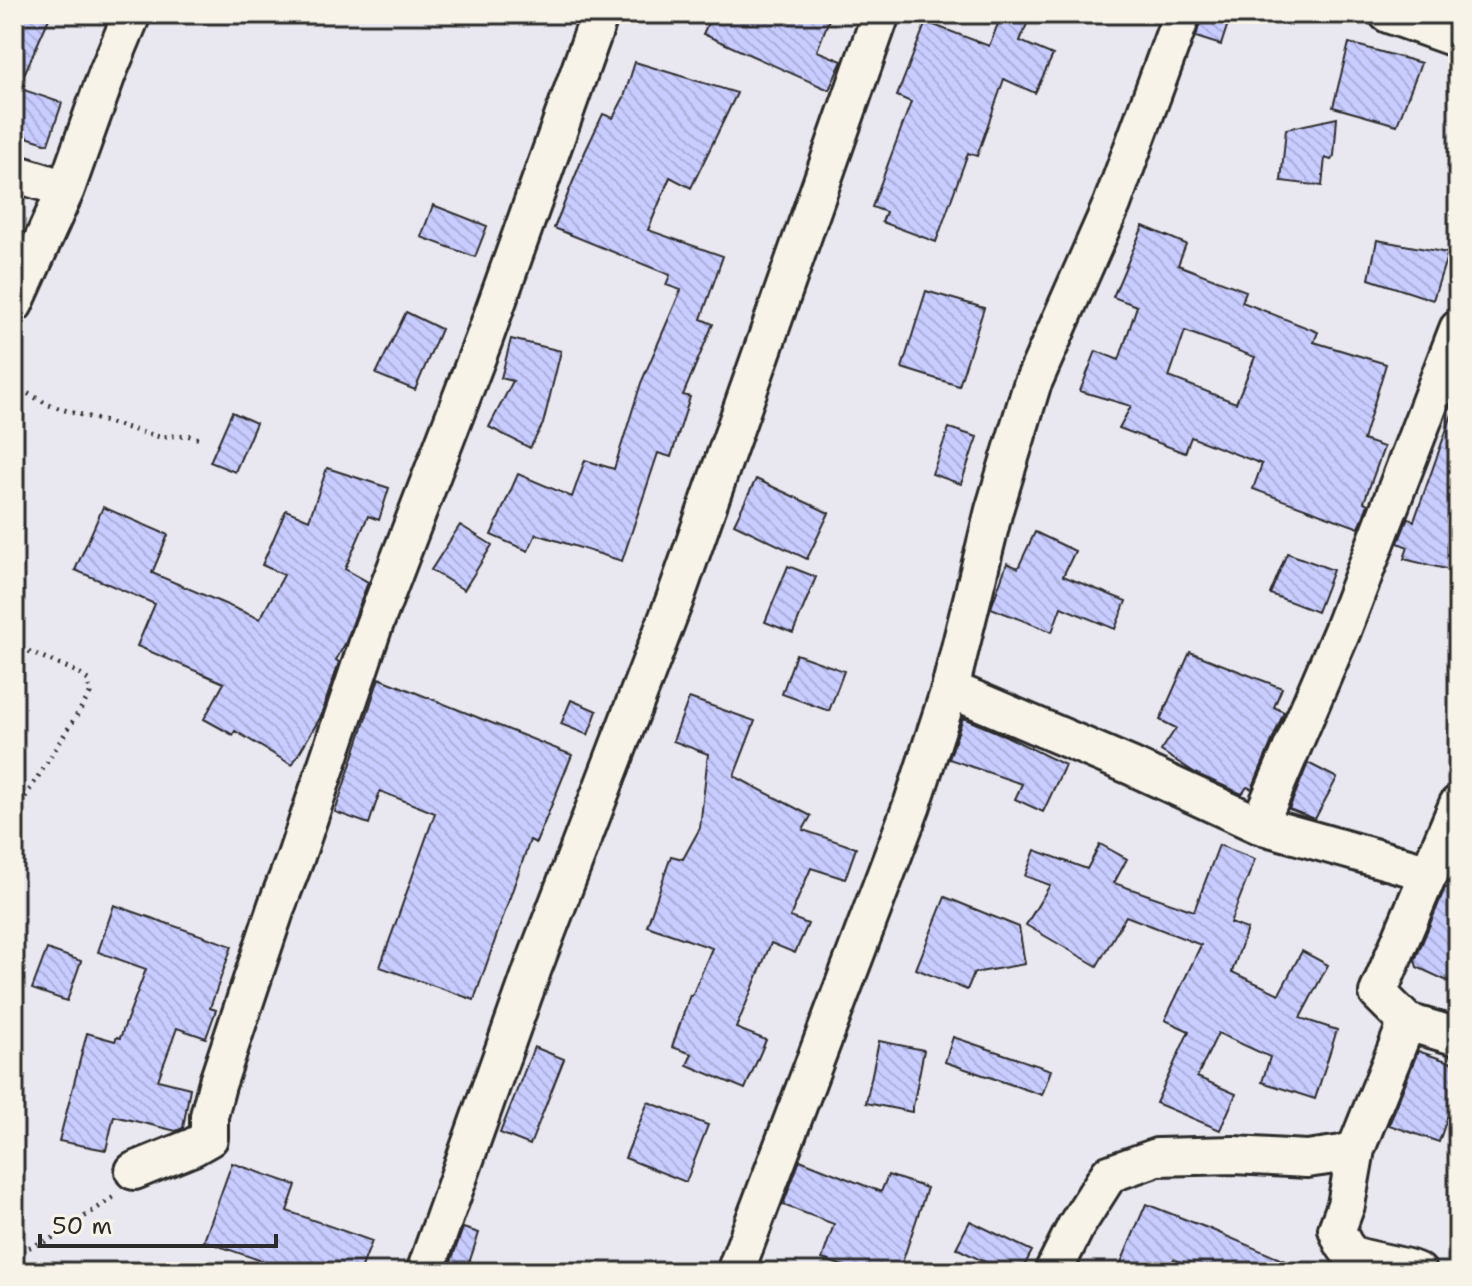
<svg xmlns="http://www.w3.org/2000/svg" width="1472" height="1286" viewBox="0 0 1472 1286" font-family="'Shantell Sans',sans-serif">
  <defs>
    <pattern id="building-back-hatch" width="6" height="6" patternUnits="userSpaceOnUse" patternTransform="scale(2)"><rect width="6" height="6" fill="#c8ccff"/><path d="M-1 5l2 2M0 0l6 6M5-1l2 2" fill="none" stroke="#acafdb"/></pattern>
  </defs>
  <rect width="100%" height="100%" fill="#e9e7ef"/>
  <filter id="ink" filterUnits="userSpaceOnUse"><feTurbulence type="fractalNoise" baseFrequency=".0125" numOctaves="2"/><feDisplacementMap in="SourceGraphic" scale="16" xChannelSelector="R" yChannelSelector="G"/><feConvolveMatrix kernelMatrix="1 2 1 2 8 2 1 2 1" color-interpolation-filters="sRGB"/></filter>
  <g filter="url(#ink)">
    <path fill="url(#building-back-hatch)" stroke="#2b2b2b" stroke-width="2" fill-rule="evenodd" d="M24,14H51L18,88L62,103L48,144L14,133V37Z
      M712,14H831L817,51L842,61L829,90L703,34Z
      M1002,14H1031L1020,41L1053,55L1035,93L1004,79L977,156L968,153L936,242L882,222L886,212L872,207L911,102L897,96L926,22L989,46Z
      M1202,14H1231L1221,45L1196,37Z
      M1349,43L1421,63L1397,125L1333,107Z
      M635,62L737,93L691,188L670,177L648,230L723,256L701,319L713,324L683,395L690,397L671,457L658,453L622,561L536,534L528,551L491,535L518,474L572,497L585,460L614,469L641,383L681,290L666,285L670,275L554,228L585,152L603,114L613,118L624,97Z
      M1337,118L1334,156L1331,160L1325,158L1322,186L1281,181L1286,129Z
      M433,205L487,226L475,257L421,237Z
      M1143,226L1186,244L1178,265L1246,291L1242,302L1318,332L1314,342L1386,364L1363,440L1384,447L1364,502L1368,504L1359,528L1253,489L1262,464L1191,437L1185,453L1119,428L1131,406L1080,391L1096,351L1119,360L1137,306L1113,297ZM1185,331L1255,357L1236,403L1169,377Z
      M1377,240L1448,253L1433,300L1369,279Z
      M926,291L984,308L959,386L902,368Z
      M406,312L441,329L415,390L376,374Z
      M511,339L561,351L543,424L530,448L489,427L513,381L501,378Z
      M1455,406H1458V572L1404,559L1408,547L1398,543L1408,518L1414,521Z
      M232,412L256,423L235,472L210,462Z
      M949,428L977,437L961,484L932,474Z
      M327,468L389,488L379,520L368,516L345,569L368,582L345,644L336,660L339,662L320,718L292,765L235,731L233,735L204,719L224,683L137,646L155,604L75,570L103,507L168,535L152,573L260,619L284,575L262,565L286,510L309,520Z
      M756,479L829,513L807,559L734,524Z
      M460,525L492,545L464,590L431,570Z
      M1035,532L1075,551L1063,576L1126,601L1115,629L1061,607L1052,632L991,608L1007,563L1018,568Z
      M1287,553L1333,570L1317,612L1270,594Z
      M788,566L816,577L793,633L765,622Z
      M1190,652L1282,688L1274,707L1284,712L1252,789L1247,787L1242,794L1197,774L1161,751L1176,728L1160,720Z
      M796,654L844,671L829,711L782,694Z
      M379,678L572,755L536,843L530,840L474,1000L380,967L435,813L380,791L369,824L335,812Z
      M689,698L755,721L734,776L811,816L803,830L856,848L845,879L811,868L790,917L808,924L795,953L771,943L736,1028L766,1040L745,1089L687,1065L692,1054L672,1047L690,995L692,996L712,948L647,926L671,856L683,859L700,828L708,754L673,741Z
      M571,700L597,711L588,735L561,724Z
      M963,718L1006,736L1065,765L1043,812L1015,799L1022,784L949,759Z
      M1308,763L1337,778L1315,819L1289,809Z
      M1100,844L1127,859L1114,883L1194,911L1219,845L1255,859L1230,923L1247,929L1232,972L1279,994L1302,951L1328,965L1300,1018L1337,1030L1315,1099L1262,1082L1270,1057L1218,1033L1197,1077L1236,1094L1220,1130L1156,1103L1189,1031L1165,1020L1201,945L1126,916L1097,966L1026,925L1050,885L1025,876L1035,850L1087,869Z
      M1458,885V986L1417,967L1415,960L1445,888Z
      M945,897L1019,927L1025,964L974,973L967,990L916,969Z
      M114,905L232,946L210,1008L216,1010L206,1038L177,1028L158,1080L190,1088L183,1128L176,1131L114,1116L106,1150L59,1141L87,1033L115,1041L117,1037L120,1038L146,969L98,952Z
      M47,949L81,961L67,1001L32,989Z
      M953,1037L1051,1070L1042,1095L945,1062Z
      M879,1041L924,1050L912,1112L866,1103Z
      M534,1047L564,1059L530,1145L500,1133Z
      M1418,1051L1458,1065V1086L1439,1142L1389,1125Z
      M648,1102L708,1125L686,1182L625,1158Z
      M800,1160L881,1192L888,1175L927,1188L899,1272H862L822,1259L834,1224L783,1205Z
      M232,1163L296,1185L287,1211L372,1241L360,1272H294L204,1241Z
      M1146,1204L1210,1229L1310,1272H1204L1174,1259L1168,1272H1117Z
      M970,1221L1032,1251L1021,1272H1005L956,1248Z
      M463,1228L479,1233L466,1272H455L448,1270Z"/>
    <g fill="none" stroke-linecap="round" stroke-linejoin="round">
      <defs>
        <path id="street" d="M1388,14L1458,39
          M14,173L66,189
          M14,304L66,189L107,74L132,14
          M950,689L1131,766L1259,825L1430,873
          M1458,804L1378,993L1407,1022L1458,1037
          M1259,825L1342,631L1458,329
          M1407,1022L1356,1149L1346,1205L1337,1229C1340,1237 1343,1246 1350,1252C1360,1261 1401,1263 1418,1272
          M134,1171L193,1147L209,1138V1116L217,1085L277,905L295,859L373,628L484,339L600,14
          M425,1272L533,968L675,599L881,14
          M735,1272L912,805L950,689L994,510L1032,385L1112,204L1182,14
          M1053,1272L1076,1226L1109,1174L1157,1157L1234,1155L1307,1159L1342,1154L1356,1149"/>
      </defs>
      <use href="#street" stroke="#2b2b2b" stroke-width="42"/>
      <path stroke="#2b2b2b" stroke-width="5" stroke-dasharray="2 6" stroke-linecap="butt" d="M14,386L49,405L71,412L160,437L187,435L203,440
        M14,645L73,670L88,680L90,694L22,802L14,819
        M14,1253L49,1240L117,1195"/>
      <use href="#street" stroke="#f7f3e8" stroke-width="36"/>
    </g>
  </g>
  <rect width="1472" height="1286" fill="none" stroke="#f7f3e8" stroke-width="48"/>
  <rect x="24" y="24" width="1424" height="1238" fill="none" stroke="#2b2b2b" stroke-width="3" filter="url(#ink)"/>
  <path d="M40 1234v12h236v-12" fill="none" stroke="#2b2b2b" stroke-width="4"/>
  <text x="52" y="1234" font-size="24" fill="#2b2b2b" stroke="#f7f3e8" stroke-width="6" paint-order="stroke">50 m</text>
</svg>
